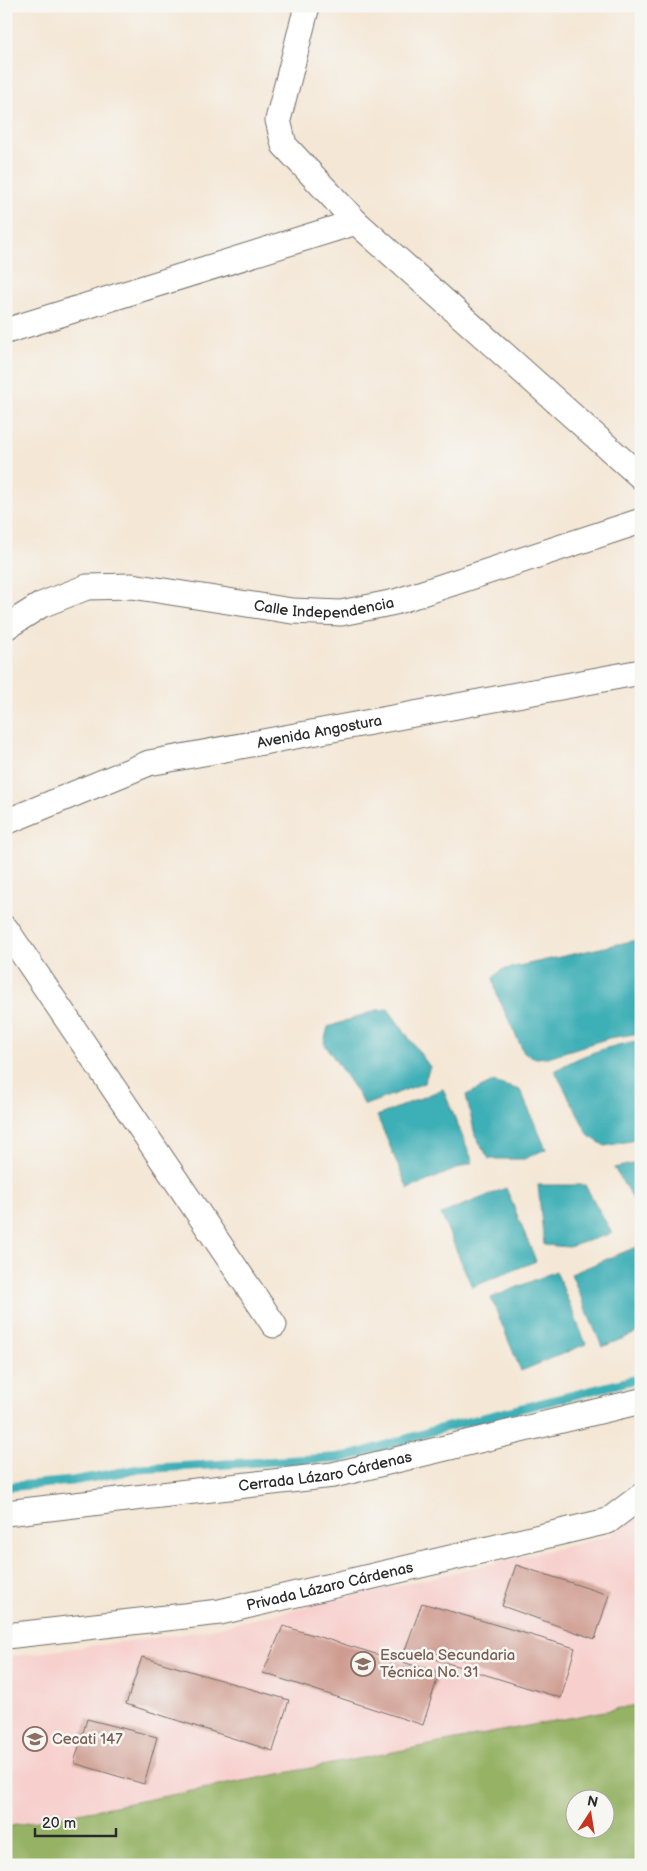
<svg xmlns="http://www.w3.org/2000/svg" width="647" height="1871" viewBox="0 0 647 1871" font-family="'Balsamiq Sans',sans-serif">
  <rect width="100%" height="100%" fill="#f6f6f2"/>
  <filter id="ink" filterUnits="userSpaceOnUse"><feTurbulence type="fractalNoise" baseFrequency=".02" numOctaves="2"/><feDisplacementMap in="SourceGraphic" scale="10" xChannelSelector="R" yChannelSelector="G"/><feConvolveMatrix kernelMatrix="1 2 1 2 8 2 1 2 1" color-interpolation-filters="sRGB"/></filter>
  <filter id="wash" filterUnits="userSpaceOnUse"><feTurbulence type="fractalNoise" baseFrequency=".0096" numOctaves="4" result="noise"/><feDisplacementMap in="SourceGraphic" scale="20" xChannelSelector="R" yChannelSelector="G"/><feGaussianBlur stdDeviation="1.12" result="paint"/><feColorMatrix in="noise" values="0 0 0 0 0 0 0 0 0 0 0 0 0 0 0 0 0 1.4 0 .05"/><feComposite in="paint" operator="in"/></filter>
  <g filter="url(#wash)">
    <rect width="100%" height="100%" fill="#f4e7d6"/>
    <path fill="#f7d0cd" d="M641,1509V1704L6,1827V1657L198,1632L611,1536Z"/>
    <path fill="#95b265" stroke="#606e48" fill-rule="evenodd" d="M641,1704V1865H6V1827ZM574,1798H604V1828H574Z"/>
    <path fill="#3eafb6" stroke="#346d70" d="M641,939V1033L609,1038L548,1057L536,1058L524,1053L497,995L493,978L501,970Z
      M388,1009L430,1067L424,1083L365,1105L324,1043L328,1027L377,1010Z
      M641,1040V1139L605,1146L589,1136L555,1071C581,1054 610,1046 641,1040Z
      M493,1082L520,1090L546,1149L524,1159H489L475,1135L466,1095Z
      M443,1089L473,1162L408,1189L377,1116Z
      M641,1162V1212L614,1168Z
      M538,1185H585L612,1233L569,1247L544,1245Z
      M506,1188L536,1261L472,1287L441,1214Z
      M636,1247L641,1257V1331L602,1347L571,1274Z
      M556,1271L586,1344L521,1371L491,1298Z"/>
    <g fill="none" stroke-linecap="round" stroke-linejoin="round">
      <path stroke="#3eafb6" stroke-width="9" d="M6,1487L72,1481L139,1469L347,1457L439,1429L641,1378"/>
    </g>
    <g id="blocks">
      <path fill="#cf9b90" d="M516,1565L609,1595L595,1639L502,1606Z
        M422,1603L575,1648L561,1698L405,1650Z
        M283,1626L439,1673L423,1725L263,1673Z
        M142,1657L289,1700L273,1751L126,1704Z
        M87,1719L157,1737L144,1784L74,1763Z"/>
    </g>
  </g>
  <g filter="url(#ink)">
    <use href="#blocks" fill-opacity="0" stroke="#716d67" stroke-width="1"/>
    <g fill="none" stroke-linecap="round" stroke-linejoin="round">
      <defs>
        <g id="minor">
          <path d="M307,6L278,120L284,145L356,222L641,477"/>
          <path d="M6,331L356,222"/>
          <path id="s1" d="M6,627L41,605L87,587L132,586L292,611L341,613L395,602L641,521"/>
          <path id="s2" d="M6,822L149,763L641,672"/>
          <path d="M6,929L274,1325"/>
          <path id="s3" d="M6,1513L333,1475L641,1401"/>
          <path id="s4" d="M6,1636L220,1612L608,1521L641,1496"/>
        </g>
      </defs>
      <use href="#minor" stroke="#716d67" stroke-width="27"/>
      <use href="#minor" stroke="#fff" stroke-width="25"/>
    </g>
  </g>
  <defs>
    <symbol id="school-ring" viewBox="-11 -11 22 22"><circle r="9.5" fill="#f6f6f2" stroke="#8d6e63" stroke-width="1.5"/><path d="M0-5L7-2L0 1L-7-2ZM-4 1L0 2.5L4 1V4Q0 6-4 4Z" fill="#8d6e63"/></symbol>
  </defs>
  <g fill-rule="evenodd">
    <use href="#school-ring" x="349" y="1650" width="28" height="28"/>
    <use href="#school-ring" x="21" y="1725" width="28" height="28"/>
  </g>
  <g text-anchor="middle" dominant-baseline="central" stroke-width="5" stroke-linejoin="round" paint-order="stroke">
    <g font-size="15" fill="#2b2b2b" stroke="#f6f6f2">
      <text stroke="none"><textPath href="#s1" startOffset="330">Calle Independencia</textPath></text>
      <text stroke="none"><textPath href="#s2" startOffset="328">Avenida Angostura</textPath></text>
      <text stroke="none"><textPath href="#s3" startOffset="322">Cerrada Lázaro Cárdenas</textPath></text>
      <text stroke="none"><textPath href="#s4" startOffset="328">Privada Lázaro Cárdenas</textPath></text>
    </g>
    <g font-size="15" fill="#785e54" stroke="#f6f6f2" text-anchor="start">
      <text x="380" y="1655">Escuela Secundaria<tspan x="380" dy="17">Técnica No. 31</tspan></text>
      <text x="52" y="1739">Cecati 147</text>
    </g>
  </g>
  <rect width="647" height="1871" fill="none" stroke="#f6f6f2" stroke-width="25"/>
  <g transform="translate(590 1814) rotate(12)"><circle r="24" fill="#f6f6f2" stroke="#a5a5a2"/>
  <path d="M0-4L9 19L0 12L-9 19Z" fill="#c8321e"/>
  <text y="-8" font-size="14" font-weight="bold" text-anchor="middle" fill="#2b2b2b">N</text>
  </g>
  <path d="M35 1828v8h81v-8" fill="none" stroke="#2b2b2b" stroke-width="2.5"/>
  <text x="42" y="1828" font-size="15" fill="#2b2b2b" stroke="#f6f6f2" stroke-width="4" paint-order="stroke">20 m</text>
</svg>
